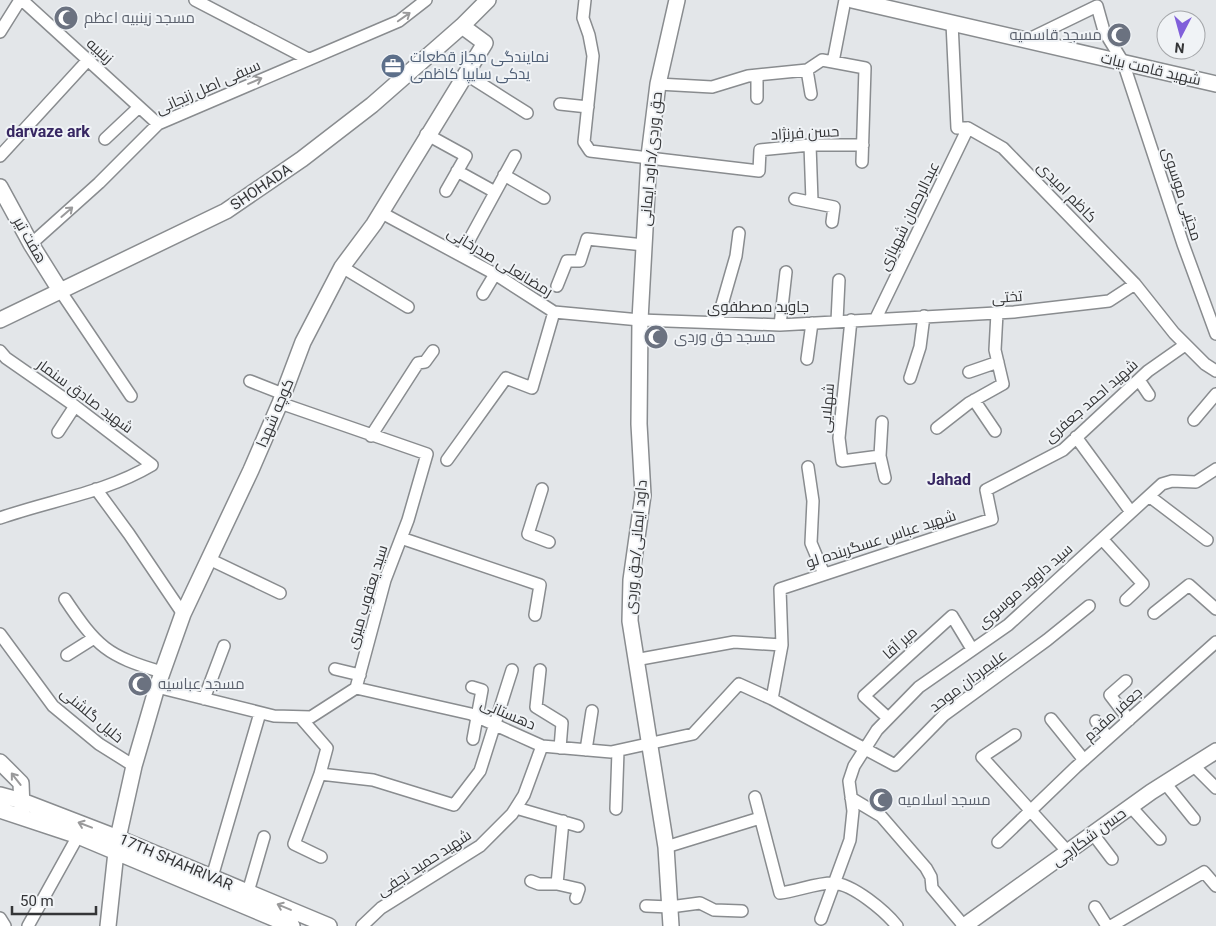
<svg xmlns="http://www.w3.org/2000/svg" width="1216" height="926" viewBox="0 0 1216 926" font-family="Roboto,Cairo,sans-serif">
  <rect width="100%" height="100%" fill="#e3e6e9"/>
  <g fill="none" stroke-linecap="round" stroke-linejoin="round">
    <defs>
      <path id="street" d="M22,0L158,124
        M195,0L308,59
        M585,0L583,18L589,35L593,56L584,142L590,151L759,171L760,150L810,145H863
        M845,0L833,62L865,68L862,162
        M952,23L957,128H968L1003,148L1135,284L1174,333L1205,364L1216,371
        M0,32L20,0
        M1027,40L1097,6L1104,31L1123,62L1183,244L1216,334
        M807,70L811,94
        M464,73L527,113
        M757,75V98
        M658,84L712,87L748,76L807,70L822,60L833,62
        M560,104L588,107
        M426,134L466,156L446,191
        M105,139L139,107
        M810,145L812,201
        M0,156L88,60
        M457,171L495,192
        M504,175L544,198
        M795,199L834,207L832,222
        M380,212L495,274L554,312L640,320L780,325L1014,312L1109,301L1135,284
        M31,244L99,183L158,124L399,21L426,0
        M461,255L515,156
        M342,267L408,307
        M557,286L567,261H580L587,239L644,245
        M61,292L131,396
        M483,294L495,274
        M876,318L968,128
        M851,320L839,438L842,461L880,456
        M837,321L839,280
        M717,322L736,256L739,233
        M780,325L786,272
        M0,351L6,358L75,406L152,465C105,493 51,500 0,518
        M807,359L812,323
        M969,372L998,362
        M910,378L920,347L924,316
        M1139,380L1149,395
        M250,381L283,394
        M974,400L995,431
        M1194,420L1216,394
        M882,422L880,456L885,478
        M937,428L969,403L1003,384L995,350L997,313
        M58,432L75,406
        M371,436L418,363L425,362L433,351
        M1076,437L1131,512
        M447,460L506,378L532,388L554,312
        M808,467L813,501L811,543L824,574
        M96,489L129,534L183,614
        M542,489L528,534L549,542
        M1149,496L1207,540
        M401,538L540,585L535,615
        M1102,539L1143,584L1126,600
        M209,559L280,593
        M65,599C97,647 107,656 162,672
        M1154,613L1189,585L1216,609
        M0,634L53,706L99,744L134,766
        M67,655L94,638
        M635,660L734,642L782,645
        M335,669L360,675
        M540,670L536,707L562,723L560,748
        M1126,681L1110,695L1129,720
        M157,687L274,716L311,717L356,688L385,580L408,520L427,454L280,403
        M472,687L482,690L473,739
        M356,688L471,714L542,746L611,752L693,734L739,684L772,699L895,765L944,715L1047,640L1089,606
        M204,699L224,646
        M772,699L782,645L780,589L992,519L986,490L1063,450L1148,371L1185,345
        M300,717L327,748L320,774L294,844L321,857
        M888,718L864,696L952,616L972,649
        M1051,719L1084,760
        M1096,721L1108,738
        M1015,735L982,757L1068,852
        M586,750L592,711
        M1193,765L1216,788
        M320,774L373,780L454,805L480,771L512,670
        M1165,783L1194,819
        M755,797L780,893C797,891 816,883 833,883C853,884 885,911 897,926
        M851,798L881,816L926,868L931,877L932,888L964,926
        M1131,807L1160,839
        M516,808L578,826
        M616,809L618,751
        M1093,834L1112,859
        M998,842L1076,767L1216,642
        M666,847L760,818
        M212,877L260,713
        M531,881L539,884H557L579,889L576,898
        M557,884L563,821
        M248,892L264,837
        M646,906L670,907L700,903L714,910L742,911
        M1095,907L1107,926
        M0,918L5,926
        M821,919L850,840L853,811L849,781L854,766L877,730L919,687L1008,625L1162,484L1172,481L1196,482L1216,469
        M28,926L78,836
        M362,926L381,908L480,846L512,814L524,795L542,746
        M1111,926L1204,872L1216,886"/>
      <path id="secondary" d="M852,0L1216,84
        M0,187L31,244L61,292
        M0,320L226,211L302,159L372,105L462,26L488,0
        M0,762L21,783L22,809
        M0,795L22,801L118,838L329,926
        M0,810L78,836L292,926
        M118,838L134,766L157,687L183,614L251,470L280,403L303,342L342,267L374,224L485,43L462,26
        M108,926L116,852
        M671,926L666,847L630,621L631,580L643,495L639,424L640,320L649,156L658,84L677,0
        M964,926L1151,792L1216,751"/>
    </defs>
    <use href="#street" stroke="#898c8f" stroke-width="14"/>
    <use href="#secondary" stroke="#898c8f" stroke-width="18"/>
    <use href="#street" stroke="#fff" stroke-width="11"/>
    <use href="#secondary" stroke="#fff" stroke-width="15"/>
  </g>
  <defs><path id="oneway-shaft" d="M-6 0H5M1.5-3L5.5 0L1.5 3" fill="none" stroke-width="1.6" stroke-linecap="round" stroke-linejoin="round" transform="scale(1.25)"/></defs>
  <g stroke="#9a9a9b">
    <use href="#oneway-shaft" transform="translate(404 17) rotate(-35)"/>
    <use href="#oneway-shaft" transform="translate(255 81) rotate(-23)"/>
    <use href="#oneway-shaft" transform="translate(67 212) rotate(-41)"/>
    <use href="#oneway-shaft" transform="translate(16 779) rotate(-128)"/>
    <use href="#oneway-shaft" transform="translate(85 825) rotate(-159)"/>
    <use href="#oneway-shaft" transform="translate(284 907) rotate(-157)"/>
  </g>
  <defs>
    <symbol id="mosque-disc" viewBox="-11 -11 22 22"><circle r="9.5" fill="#6b7280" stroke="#f0f3f6"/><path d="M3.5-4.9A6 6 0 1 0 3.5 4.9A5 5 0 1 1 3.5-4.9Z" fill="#fff"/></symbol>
    <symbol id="office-disc" viewBox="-11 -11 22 22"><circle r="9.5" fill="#5c6f8a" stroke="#f0f3f6"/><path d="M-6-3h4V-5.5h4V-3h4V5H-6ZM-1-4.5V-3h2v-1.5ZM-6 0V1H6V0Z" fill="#fff"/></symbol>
  </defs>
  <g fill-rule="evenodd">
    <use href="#mosque-disc" x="52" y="4" width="28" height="28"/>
    <use href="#mosque-disc" x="1105" y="21" width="28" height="28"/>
    <use href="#office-disc" x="379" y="52" width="28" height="28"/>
    <use href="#mosque-disc" x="642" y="323" width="28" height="28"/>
    <use href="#mosque-disc" x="126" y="670" width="28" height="28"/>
    <use href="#mosque-disc" x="867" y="786" width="28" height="28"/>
  </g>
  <g text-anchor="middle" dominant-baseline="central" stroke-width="4" stroke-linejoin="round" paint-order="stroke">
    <g font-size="15" fill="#5b616d" stroke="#f0f3f6" text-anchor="start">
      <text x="84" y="18">مسجد زینبیه اعظم</text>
      <text x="1102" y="35" text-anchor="end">مسجد قاسمیه</text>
      <text x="674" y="337">مسجد حق وردی</text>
      <text x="158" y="684">مسجد عباسیه</text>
      <text x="898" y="800">مسجد اسلامیه</text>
    </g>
    <g font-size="15" fill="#343537" stroke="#f0f3f6">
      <text transform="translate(100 51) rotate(42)">زینبیه</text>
      <text transform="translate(1151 69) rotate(13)">شهید قامت بیات</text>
      <text transform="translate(208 87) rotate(-24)">سیفی اصل زنجانی</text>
      <text transform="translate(805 133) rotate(-3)">حسن فرنژاد</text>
      <text transform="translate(651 159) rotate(-85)">حق وردی/داود ایمانی</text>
      <text transform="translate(261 187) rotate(-34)">SHOHADA</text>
      <text transform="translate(1067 192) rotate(46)">کاظم امیدی</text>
      <text transform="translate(1182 194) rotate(72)">مجتبی موسوی</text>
      <text transform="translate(909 216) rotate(-64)">عبدالرحمان شهبازی</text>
      <text transform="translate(30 240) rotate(60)">هفت تیر</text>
      <text transform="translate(500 262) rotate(31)">رمضانعلی صدرخانی</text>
      <text transform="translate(1007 297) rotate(-4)">تختی</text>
      <text x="758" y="307">جاوید مصطفوی</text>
      <text transform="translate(85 396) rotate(36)">شهید صادق سنمار</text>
      <text transform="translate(1091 401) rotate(-41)">شهید احمد جعفری</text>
      <text transform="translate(827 408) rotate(-85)">شهلایی</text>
      <text transform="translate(275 413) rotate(-67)">کوچه شهدا</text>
      <text transform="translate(881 539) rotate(-18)">شهید عباس عسگربنده لو</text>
      <text transform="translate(636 547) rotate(-85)">داود ایمانی/حق وردی</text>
      <text transform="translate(1025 586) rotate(-41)">سید داوود موسوی</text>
      <text transform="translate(367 597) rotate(-73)">سید یعقوب میری</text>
      <text transform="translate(900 643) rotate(-42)">میر آقا</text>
      <text transform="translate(968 681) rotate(-37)">علیمردان موحد</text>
      <text transform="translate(508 714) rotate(23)">دهستانی</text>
      <text transform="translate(1113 714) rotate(-42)">جعفر مقدم</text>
      <text transform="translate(92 715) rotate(40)">خلیل گلشنی</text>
      <text transform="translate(1089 837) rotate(-36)">حسن شکارچی</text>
      <text transform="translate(176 862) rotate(23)">17TH SHAHRIVAR</text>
      <text transform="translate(424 863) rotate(-33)">شهید حمید نجفی</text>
    </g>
    <g font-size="15" fill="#4e5e75" stroke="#f0f3f6" text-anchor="start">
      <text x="410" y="57">نمایندگی مجاز قطعات<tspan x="410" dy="17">یدکی سایپا کاظمی</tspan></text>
    </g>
    <g font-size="16" font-weight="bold" fill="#372762" stroke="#f0f3f6">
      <text x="48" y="131">darvaze ark</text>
      <text x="949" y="479">Jahad</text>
    </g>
  </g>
  <g transform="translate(1181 35) rotate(186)"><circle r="24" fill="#f0f3f6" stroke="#a5a7aa"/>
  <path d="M0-4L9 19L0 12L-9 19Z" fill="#805fda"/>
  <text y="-8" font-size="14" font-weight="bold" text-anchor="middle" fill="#343537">N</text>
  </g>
  <path d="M12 906v8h84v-8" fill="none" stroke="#343537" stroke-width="2.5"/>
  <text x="20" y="906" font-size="15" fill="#343537" stroke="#f0f3f6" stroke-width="4" paint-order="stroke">50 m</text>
</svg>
